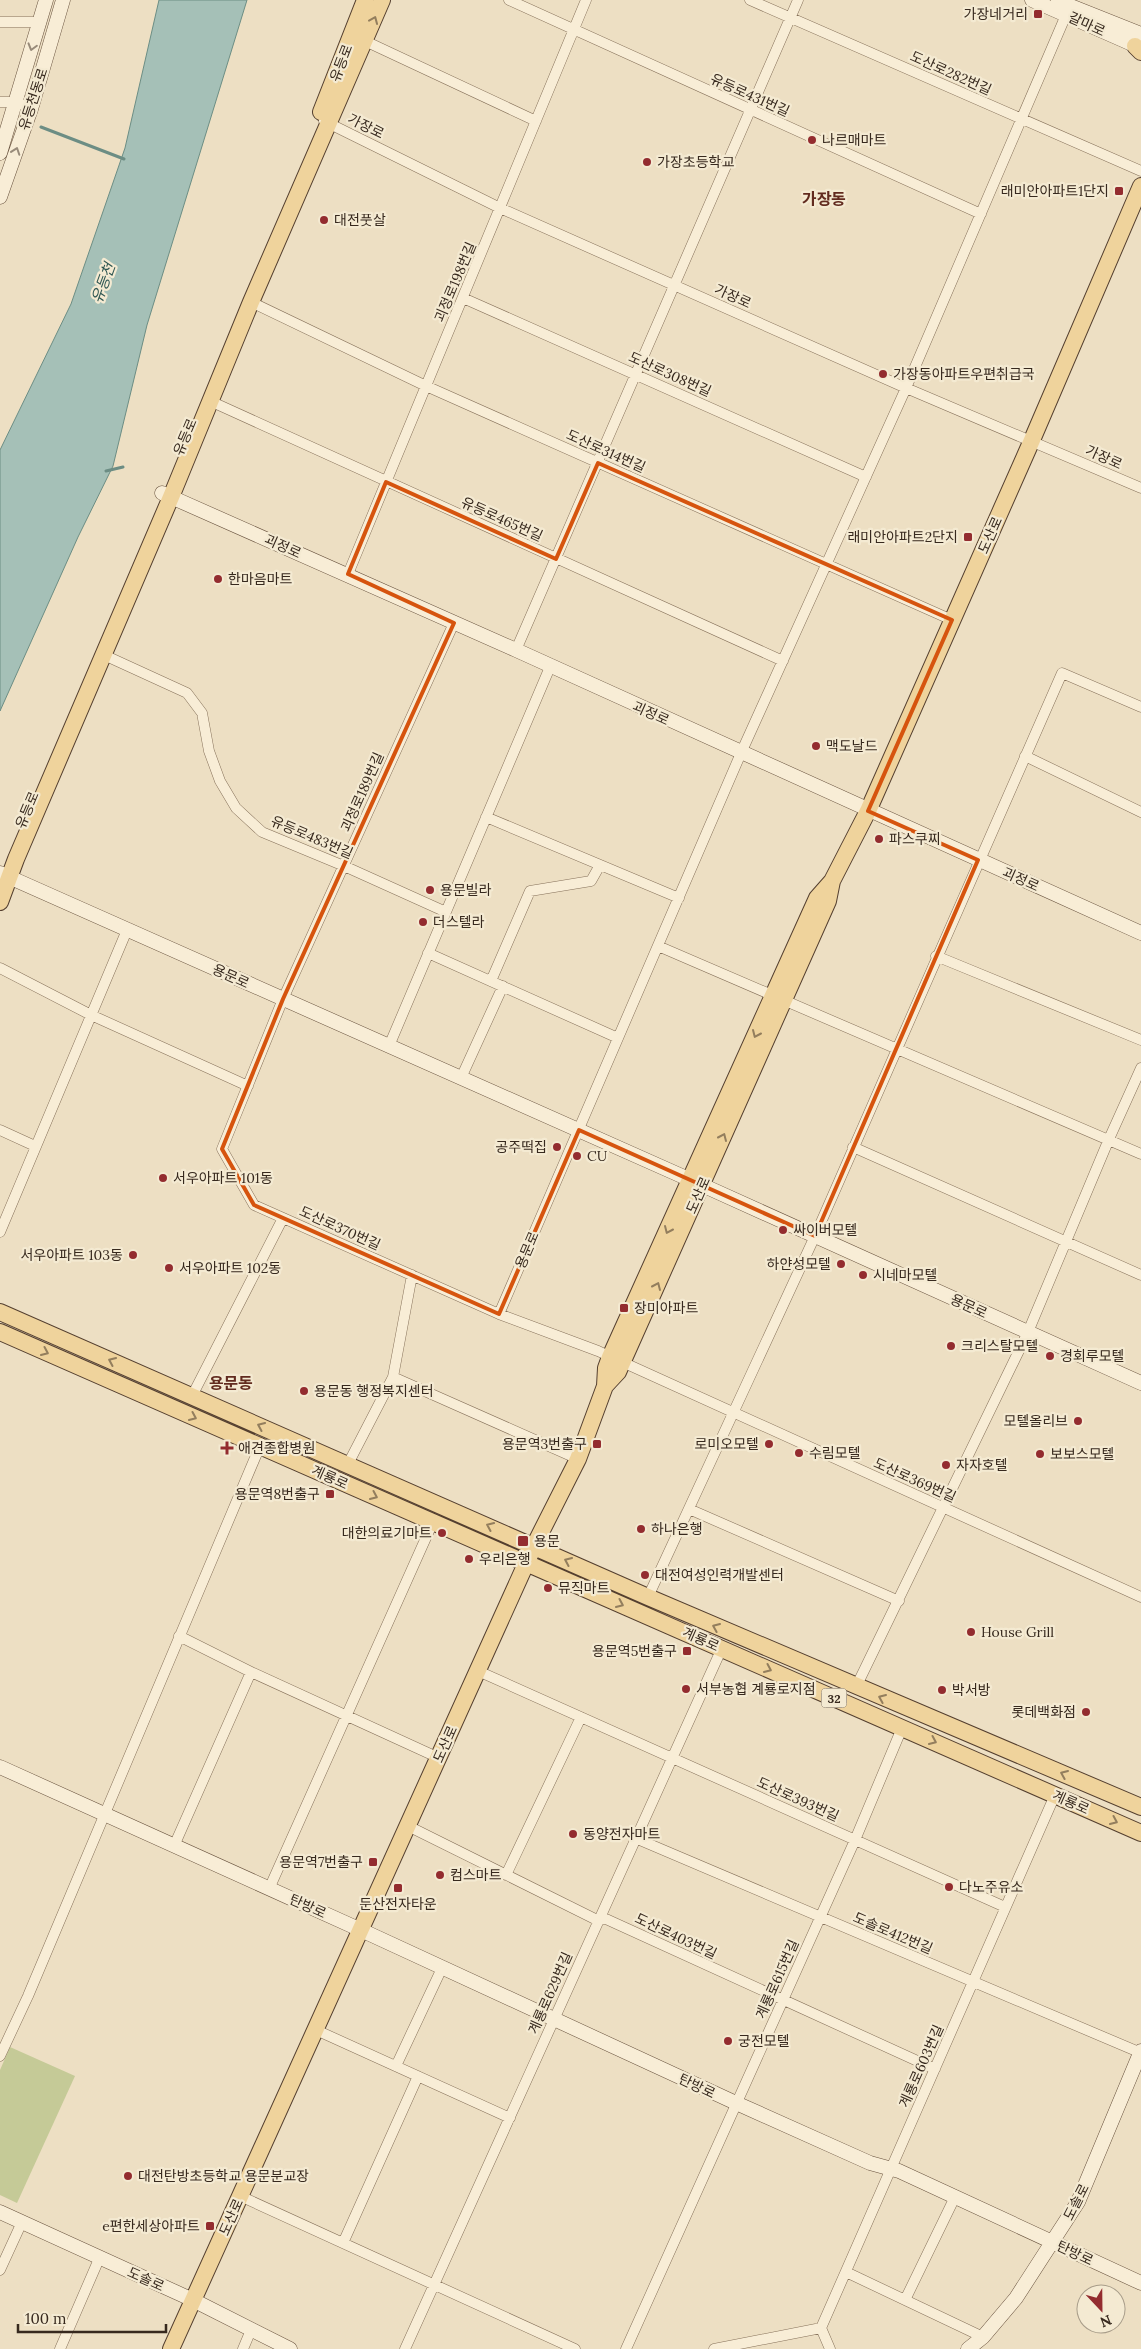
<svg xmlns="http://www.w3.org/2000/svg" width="1141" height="2349" viewBox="0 0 1141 2349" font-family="Lora,'Noto Sans KR',serif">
  <rect width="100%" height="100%" fill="#eddfc3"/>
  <path fill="#c5ca97" d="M10,2047L75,2076L17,2203L0,2195V2070Z"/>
  <path fill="#a5c0b7" stroke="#6c8d84" d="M159,0H247L147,325L113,466L78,537L0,711V450L71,304L125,148Z"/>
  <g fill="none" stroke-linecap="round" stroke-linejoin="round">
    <path stroke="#6c8d84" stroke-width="3" d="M41,127L124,159
      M106,471L123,467"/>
    <defs>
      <path id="street" d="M509,0L981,214
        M750,0L1141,171
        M0,22H39
        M365,41L536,121
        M0,102H17L31,109
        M324,121L500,208L906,388L1141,488
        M463,298L866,477
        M251,302L426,386L952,620
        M210,401L783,661
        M348,574L586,0
        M454,623L283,999L222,1149L254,1205L499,1314L598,1351L1141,1597
        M516,650L798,0
        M104,655L187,693L202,713L209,751L220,781L236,808L262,832L344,866L446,912
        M1025,756L1141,812
        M486,817L679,898
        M658,946L1141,1154
        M428,953L618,1038
        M936,956L1141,1040
        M0,968L91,1015L248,1086
        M491,981L530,891L591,881L600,865
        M389,1046L550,667
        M461,1078L503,986
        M0,1130L35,1146
        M853,1147L1141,1275
        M0,1232L127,930
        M499,1314L741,753L906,388L1066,15
        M393,1377L578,1459
        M192,1396L283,1218
        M348,1464L393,1377L412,1275
        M689,1509L899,1601
        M648,1597L815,1236L1062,673L1141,707
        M179,1636L251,1672L439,1758
        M478,1671L1005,1907
        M856,1687L1028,1332L1109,1139L1141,1068
        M408,1826L597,1920L606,1919L935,2069
        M635,1838L1141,2053
        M174,1846L251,1672
        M506,1875L581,1717
        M269,1889L433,1522
        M316,2030L510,2118
        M0,2056L28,1996L260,1446
        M396,2066L442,1968
        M240,2196L575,2349
        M343,2243L418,2076
        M0,2270L22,2222
        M846,2272L983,2337
        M905,2300L955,2197
        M60,2349L99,2259
        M243,2349L251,2330
        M405,2349L722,1648
        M626,2349L855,1840L902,1728
        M714,2349L821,2328
        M830,2349L821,2328L1055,1795"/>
      <path id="secondary" d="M1032,0L1141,48
        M1058,1L1141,34
        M0,153L46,0
        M0,197L31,109L63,0
        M162,493L516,650L1141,933
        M0,873L702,1185L1141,1383
        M0,1767L361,1930L736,2103L870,2163L899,2171L1141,2283
        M0,2212L193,2300L290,2349
        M968,2349L983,2337L1016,2298L1078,2202L1141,2051"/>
      <path id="primary" d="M1135,46L1141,52
        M321,112L365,0
        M0,902L16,859L171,497L251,302L382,0
        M0,1312L648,1597L1141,1807
        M0,1332L1141,1833
        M605,1386L618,1372L828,901L832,881
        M171,2349L534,1546L578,1459L605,1386L606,1368L610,1357L817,898L832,881L868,811L1032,440L1141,186"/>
    </defs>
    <use href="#street" stroke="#86715a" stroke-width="11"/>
    <use href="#secondary" stroke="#68523e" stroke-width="15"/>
    <use href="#primary" stroke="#543f2f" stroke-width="18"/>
    <use href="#street" stroke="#f8edd6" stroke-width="10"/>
    <use href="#secondary" stroke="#f8edd6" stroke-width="14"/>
    <use href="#primary" stroke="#efd39c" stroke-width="16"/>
  </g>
  <defs><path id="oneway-chevron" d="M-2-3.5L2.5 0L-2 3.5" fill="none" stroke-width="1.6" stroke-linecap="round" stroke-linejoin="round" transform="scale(1.25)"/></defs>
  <g stroke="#937e5d">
    <use href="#oneway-chevron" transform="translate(374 20) rotate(-67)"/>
    <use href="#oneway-chevron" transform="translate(756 1034) rotate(114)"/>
    <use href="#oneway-chevron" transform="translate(723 1137) rotate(-66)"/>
    <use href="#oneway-chevron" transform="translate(668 1230) rotate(114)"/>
    <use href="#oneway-chevron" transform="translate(657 1286) rotate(-66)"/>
    <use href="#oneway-chevron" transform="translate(45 1352) rotate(24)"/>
    <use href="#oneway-chevron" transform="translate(112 1361) rotate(-156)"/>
    <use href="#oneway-chevron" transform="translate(193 1417) rotate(24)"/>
    <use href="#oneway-chevron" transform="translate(261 1426) rotate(-156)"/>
    <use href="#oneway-chevron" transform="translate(374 1496) rotate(24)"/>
    <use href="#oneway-chevron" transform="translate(490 1526) rotate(-156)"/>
    <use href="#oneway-chevron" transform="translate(568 1561) rotate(-156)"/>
    <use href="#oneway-chevron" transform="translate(620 1604) rotate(24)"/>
    <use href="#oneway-chevron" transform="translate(716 1627) rotate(-157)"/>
    <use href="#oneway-chevron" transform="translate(768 1669) rotate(24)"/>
    <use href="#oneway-chevron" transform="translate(882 1698) rotate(-157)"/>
    <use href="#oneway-chevron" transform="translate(933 1741) rotate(24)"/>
    <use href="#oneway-chevron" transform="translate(1064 1774) rotate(-157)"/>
    <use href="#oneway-chevron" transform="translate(1114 1821) rotate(24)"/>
  </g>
  <g stroke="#988b7a">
    <use href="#oneway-chevron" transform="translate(32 47) rotate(106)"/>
    <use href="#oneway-chevron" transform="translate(16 151) rotate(-71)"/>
  </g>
  <path fill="none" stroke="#d6540e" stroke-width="4" stroke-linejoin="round" d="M598,463L952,620L868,811L978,860L815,1236L579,1130L499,1314L254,1205L222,1149L283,999L454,623L348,574L386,482L556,559Z"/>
  <g fill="#932c2f" stroke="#f4ead2" stroke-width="2">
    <rect x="1033" y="9" width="10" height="10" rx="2.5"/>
    <circle cx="812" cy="140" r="5"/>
    <circle cx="647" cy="162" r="5"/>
    <rect x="1114" y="186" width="10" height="10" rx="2.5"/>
    <circle cx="324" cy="220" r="5"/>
    <circle cx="883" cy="374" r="5"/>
    <rect x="963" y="532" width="10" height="10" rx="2.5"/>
    <circle cx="218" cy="579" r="5"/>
    <circle cx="816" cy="746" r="5"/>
    <circle cx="879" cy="839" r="5"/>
    <circle cx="430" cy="890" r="5"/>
    <circle cx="423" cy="922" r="5"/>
    <circle cx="557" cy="1147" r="5"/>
    <circle cx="577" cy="1156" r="5"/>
    <circle cx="163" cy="1178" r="5"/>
    <circle cx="783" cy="1230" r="5"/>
    <circle cx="133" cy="1255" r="5"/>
    <circle cx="841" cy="1264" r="5"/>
    <circle cx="169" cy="1268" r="5"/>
    <circle cx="863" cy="1275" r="5"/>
    <rect x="619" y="1303" width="10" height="10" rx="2.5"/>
    <circle cx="951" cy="1346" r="5"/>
    <circle cx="1050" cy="1356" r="5"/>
    <circle cx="304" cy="1391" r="5"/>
    <circle cx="1078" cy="1421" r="5"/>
    <rect x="592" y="1439" width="10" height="10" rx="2.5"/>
    <circle cx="769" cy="1444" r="5"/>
    <path d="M224.5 1440.5h5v5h5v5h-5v5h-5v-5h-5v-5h5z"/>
    <circle cx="799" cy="1453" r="5"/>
    <circle cx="1040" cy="1454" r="5"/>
    <circle cx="946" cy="1465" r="5"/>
    <rect x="325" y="1489" width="10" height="10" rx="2.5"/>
    <circle cx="641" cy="1529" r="5"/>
    <circle cx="442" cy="1533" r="5"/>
    <rect x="517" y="1535" width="12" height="12" rx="2.5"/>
    <circle cx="469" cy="1559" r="5"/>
    <circle cx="645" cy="1575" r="5"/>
    <circle cx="548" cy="1588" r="5"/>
    <circle cx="971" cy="1632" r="5"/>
    <rect x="682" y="1646" width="10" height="10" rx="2.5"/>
    <circle cx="686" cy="1689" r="5"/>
    <circle cx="942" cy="1690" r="5"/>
    <circle cx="1086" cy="1712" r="5"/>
    <circle cx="573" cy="1834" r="5"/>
    <rect x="368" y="1857" width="10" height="10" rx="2.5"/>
    <circle cx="440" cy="1875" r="5"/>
    <circle cx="949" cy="1887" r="5"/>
    <rect x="393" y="1883" width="10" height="10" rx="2.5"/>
    <circle cx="728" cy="2041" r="5"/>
    <circle cx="128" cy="2176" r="5"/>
    <rect x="205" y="2221" width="10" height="10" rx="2.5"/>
  </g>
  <g text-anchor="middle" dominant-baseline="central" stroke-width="4.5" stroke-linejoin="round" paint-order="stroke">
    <rect fill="#f4ead2" stroke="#706354" stroke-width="1" x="821.5" y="1688.5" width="25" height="19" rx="4"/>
    <g font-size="12" font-weight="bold" fill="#37291e">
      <text x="834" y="1698">32</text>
    </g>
    <g font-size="14" fill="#37291e" stroke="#f4ead2" text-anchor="start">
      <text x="1028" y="14" text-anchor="end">가장네거리</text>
      <text x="822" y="140">나르매마트</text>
      <text x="657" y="162">가장초등학교</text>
      <text x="1109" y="191" text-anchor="end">래미안아파트1단지</text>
      <text x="334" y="220">대전풋살</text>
      <text x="893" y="374">가장동아파트우편취급국</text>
      <text x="958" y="537" text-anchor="end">래미안아파트2단지</text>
      <text x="228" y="579">한마음마트</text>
      <text x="826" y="746">맥도날드</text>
      <text x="889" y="839">파스쿠찌</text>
      <text x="440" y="890">용문빌라</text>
      <text x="433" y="922">더스텔라</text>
      <text x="547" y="1147" text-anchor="end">공주떡집</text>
      <text x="587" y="1156">CU</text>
      <text x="173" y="1178">서우아파트 101동</text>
      <text x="793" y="1230">싸이버모텔</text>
      <text x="123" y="1255" text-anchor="end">서우아파트 103동</text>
      <text x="831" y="1264" text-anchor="end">하얀성모텔</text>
      <text x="179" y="1268">서우아파트 102동</text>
      <text x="873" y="1275">시네마모텔</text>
      <text x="634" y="1308">장미아파트</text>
      <text x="961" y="1346">크리스탈모텔</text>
      <text x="1060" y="1356">경회루모텔</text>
      <text x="314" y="1391">용문동 행정복지센터</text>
      <text x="1068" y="1421" text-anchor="end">모텔올리브</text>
      <text x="587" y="1444" text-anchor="end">용문역3번출구</text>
      <text x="759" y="1444" text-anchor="end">로미오모텔</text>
      <text x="238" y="1448">애견종합병원</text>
      <text x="809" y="1453">수림모텔</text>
      <text x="1050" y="1454">보보스모텔</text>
      <text x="956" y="1465">자자호텔</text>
      <text x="320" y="1494" text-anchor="end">용문역8번출구</text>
      <text x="651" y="1529">하나은행</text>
      <text x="432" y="1533" text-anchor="end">대한의료기마트</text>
      <text x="534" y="1541">용문</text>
      <text x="479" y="1559">우리은행</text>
      <text x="655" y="1575">대전여성인력개발센터</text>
      <text x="558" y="1588">뮤직마트</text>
      <text x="981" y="1632">House Grill</text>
      <text x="677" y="1651" text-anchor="end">용문역5번출구</text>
      <text x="696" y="1689">서부농협 계룡로지점</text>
      <text x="952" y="1690">박서방</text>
      <text x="1076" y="1712" text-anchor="end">롯데백화점</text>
      <text x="583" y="1834">동양전자마트</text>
      <text x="363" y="1862" text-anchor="end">용문역7번출구</text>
      <text x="450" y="1875">컴스마트</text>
      <text x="959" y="1887">다노주유소</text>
      <text x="398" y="1904" text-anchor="middle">둔산전자타운</text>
      <text x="738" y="2041">궁전모텔</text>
      <text x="138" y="2176">대전탄방초등학교 용문분교장</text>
      <text x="200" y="2226" text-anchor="end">e편한세상아파트</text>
    </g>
    <g font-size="14" fill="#37291e" stroke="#f4ead2">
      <text transform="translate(1087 24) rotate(24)">갈마로</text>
      <text transform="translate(341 63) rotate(-69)">유등로</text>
      <text transform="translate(951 73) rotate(24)">도산로282번길</text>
      <text transform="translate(750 95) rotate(24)">유등로431번길</text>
      <text transform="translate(33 99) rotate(-72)">유등천동로</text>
      <text transform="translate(366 126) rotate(26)">가장로</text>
      <text transform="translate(455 282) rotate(-67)">괴정로198번길</text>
      <text transform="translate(733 296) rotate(24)">가장로</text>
      <text transform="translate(670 374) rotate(24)">도산로308번길</text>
      <text transform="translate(185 437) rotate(-67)">유등로</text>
      <text transform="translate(606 451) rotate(24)">도산로314번길</text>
      <text transform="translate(1104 457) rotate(24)">가장로</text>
      <text transform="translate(502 519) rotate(24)">유등로465번길</text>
      <text transform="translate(990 535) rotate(-66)">도산로</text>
      <text transform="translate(283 546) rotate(24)">괴정로</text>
      <text transform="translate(651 713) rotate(24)">괴정로</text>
      <text transform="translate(362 792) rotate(-66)">괴정로189번길</text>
      <text transform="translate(27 810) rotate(-67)">유등로</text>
      <text transform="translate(312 837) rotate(23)">유등로483번길</text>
      <text transform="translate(1021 879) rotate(24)">괴정로</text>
      <text transform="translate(231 976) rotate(24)">용문로</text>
      <text transform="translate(698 1195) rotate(-66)">도산로</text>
      <text transform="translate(340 1228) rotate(24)">도산로370번길</text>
      <text transform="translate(527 1250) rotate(-67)">용문로</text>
      <text transform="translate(969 1306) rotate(24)">용문로</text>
      <text transform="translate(330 1477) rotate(24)">계룡로</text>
      <text transform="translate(915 1480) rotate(24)">도산로369번길</text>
      <text transform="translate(701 1639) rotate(24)">계룡로</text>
      <text transform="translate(445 1744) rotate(-66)">도산로</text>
      <text transform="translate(798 1799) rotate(24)">도산로393번길</text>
      <text transform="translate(1071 1802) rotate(24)">계룡로</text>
      <text transform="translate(308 1906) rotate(24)">탄방로</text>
      <text transform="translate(893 1933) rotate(23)">도솔로412번길</text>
      <text transform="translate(676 1936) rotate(25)">도산로403번길</text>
      <text transform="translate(777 1979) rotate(-66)">계룡로615번길</text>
      <text transform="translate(550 1993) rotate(-66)">계룡로629번길</text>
      <text transform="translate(921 2066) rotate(-66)">계룡로603번길</text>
      <text transform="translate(697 2086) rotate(25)">탄방로</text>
      <text transform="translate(1076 2202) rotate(-63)">도솔로</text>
      <text transform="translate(231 2217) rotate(-66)">도산로</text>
      <text transform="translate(1075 2253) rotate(25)">탄방로</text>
      <text transform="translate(146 2279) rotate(24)">도솔로</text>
    </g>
    <g font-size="15" font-style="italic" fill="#2e5652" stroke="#f4ead2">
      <text transform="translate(103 283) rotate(-70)">유등천</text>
    </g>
    <g font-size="16" font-weight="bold" fill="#622b1f" stroke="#f4ead2">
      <text x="824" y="199">가장동</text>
      <text x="231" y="1383">용문동</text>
    </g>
  </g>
  <g transform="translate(1101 2309) rotate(158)"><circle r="24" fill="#f4ead2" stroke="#a89d8a"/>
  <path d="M0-4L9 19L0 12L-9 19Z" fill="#932c2f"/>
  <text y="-8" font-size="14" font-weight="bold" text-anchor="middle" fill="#37291e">N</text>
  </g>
  <path d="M18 2324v8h148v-8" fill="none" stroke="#37291e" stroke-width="2.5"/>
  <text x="25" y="2324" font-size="15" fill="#37291e" stroke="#f4ead2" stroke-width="4" paint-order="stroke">100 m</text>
</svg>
